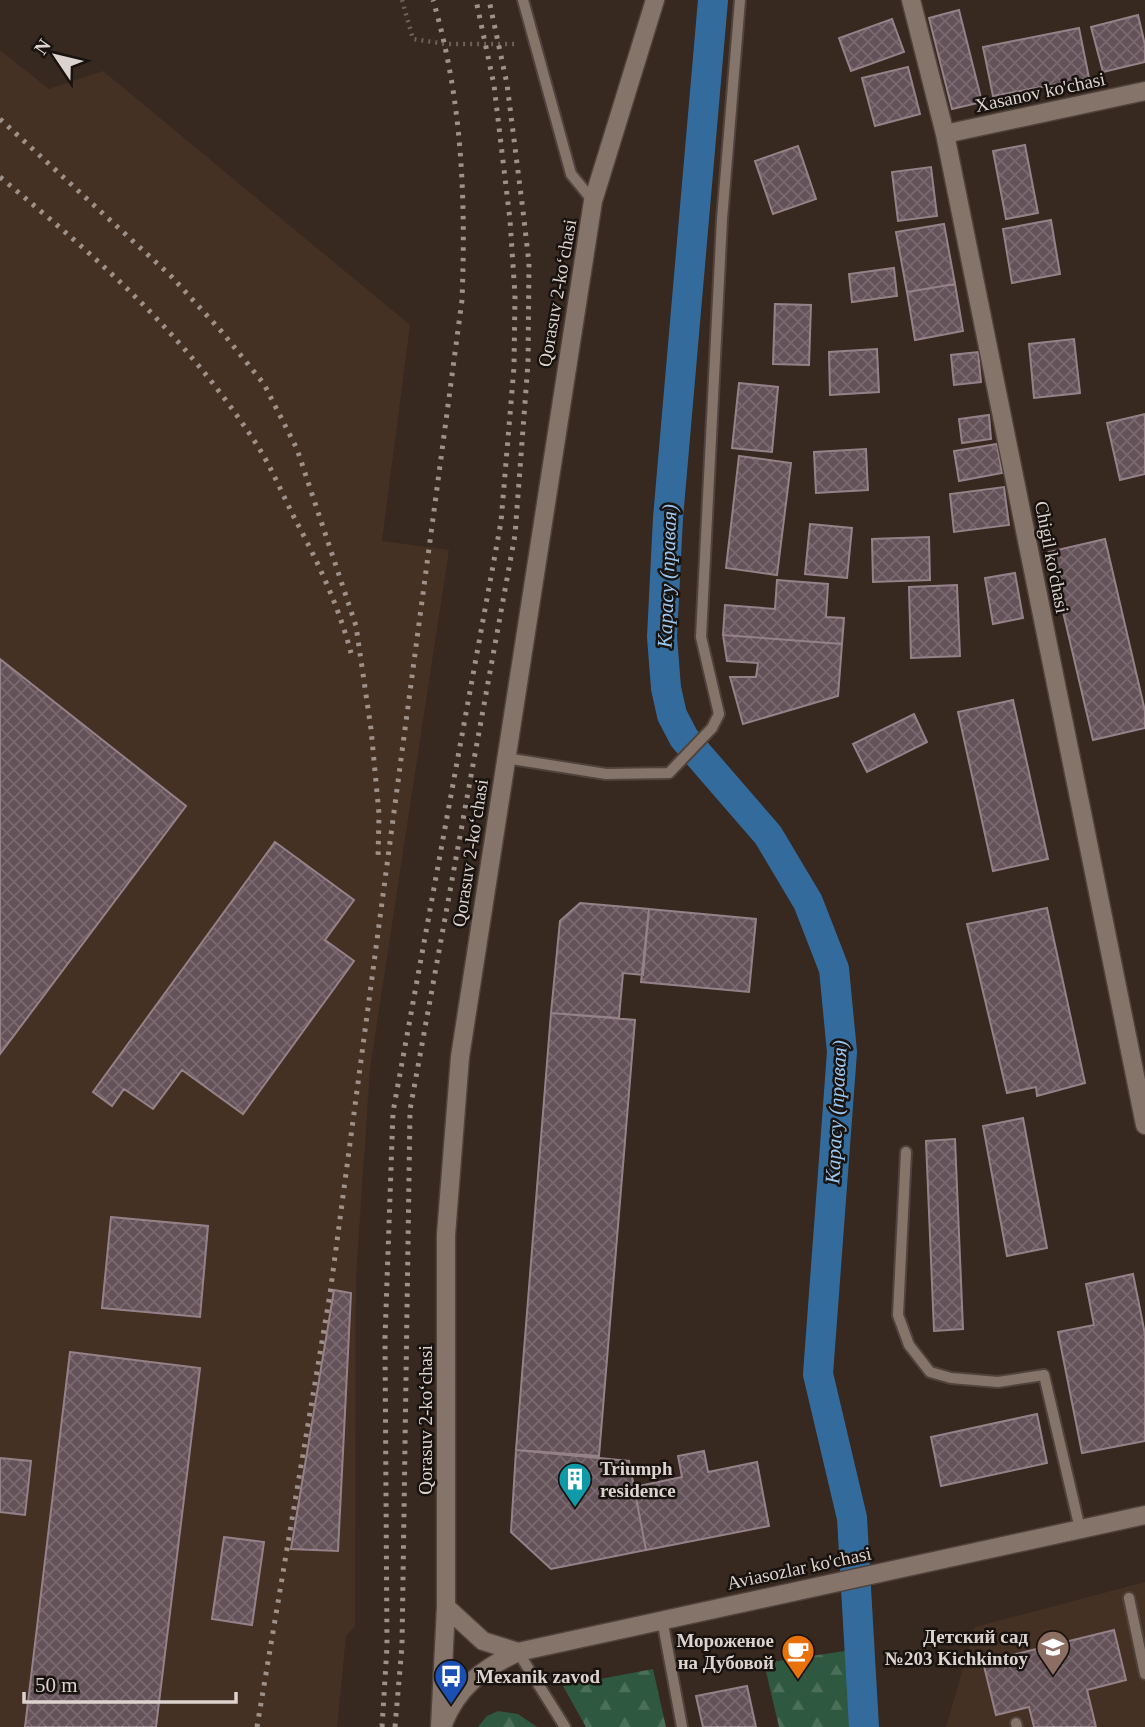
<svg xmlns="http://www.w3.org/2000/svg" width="1145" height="1727" viewBox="0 0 1145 1727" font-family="'Times New Roman',serif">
  <defs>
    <pattern id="forest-firs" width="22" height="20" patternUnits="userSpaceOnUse" patternTransform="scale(1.75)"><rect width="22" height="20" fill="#2e583f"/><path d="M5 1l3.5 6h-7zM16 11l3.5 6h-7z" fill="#4c6f5a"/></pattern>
    <pattern id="building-cross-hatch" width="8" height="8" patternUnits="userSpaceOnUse" patternTransform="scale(1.75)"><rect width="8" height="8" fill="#645259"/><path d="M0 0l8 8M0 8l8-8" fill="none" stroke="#7a6a70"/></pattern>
  </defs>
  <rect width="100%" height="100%" fill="#372820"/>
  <path fill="#453024" d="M0,50L49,89L103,71L410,325L382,541L449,550L370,1069L356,1276L355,1626L346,1636L337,1727H0Z
    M1145,1582V1727H946L975,1627Z"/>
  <path fill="url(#forest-firs)" d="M845,1651L853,1727H779L764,1663Z
    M653,1669L666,1727H586L563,1686Z
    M498,1711L518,1714L537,1727H478L487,1716Z"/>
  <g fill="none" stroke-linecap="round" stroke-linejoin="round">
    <path stroke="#336c9c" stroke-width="30" d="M713,0L668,518L662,637L666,688L672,715L684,738L768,835L808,902L834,969L842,1052L818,1374L852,1518L864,1727"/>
  </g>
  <path fill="url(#building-cross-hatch)" stroke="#958289" stroke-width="2" d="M959,10L982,102L952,109L929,18Z
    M1138,15L1145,45V62L1103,72L1091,27Z
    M892,19L904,52L851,71L839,38Z
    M1079,28L1089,78L993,96L983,47Z
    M908,67L920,114L875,126L862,78Z
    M1025,145L1038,213L1006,219L993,151Z
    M798,146L816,199L773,214L755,161Z
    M931,167L937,216L898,221L892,172Z
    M1051,220L1060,274L1012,283L1003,229Z
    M944,224L955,284L907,292L896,232Z
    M894,268L897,296L852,302L849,274Z
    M955,284L963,331L915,340L907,292Z
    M775,304L811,305L809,365L773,364Z
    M1074,339L1080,393L1034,398L1029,344Z
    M877,349L879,392L830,395L829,352Z
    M978,352L981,382L954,385L951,355Z
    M739,383L778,387L772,452L732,448Z
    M1145,414V474L1120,480L1107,423Z
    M989,415L991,439L962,443L959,419Z
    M997,444L1002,473L959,481L954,451Z
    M866,449L868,490L816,493L814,452Z
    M739,456L791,463L777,575L726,568Z
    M1004,487L1009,525L954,532L950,494Z
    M810,524L852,528L847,578L805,574Z
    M929,537L930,580L873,582L872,539Z
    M1105,539L1145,711V728L1093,740L1049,552Z
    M1015,573L1023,618L993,624L985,578Z
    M777,580L828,584L826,617L844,618L842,644L723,635L725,605L775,609Z
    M957,585L960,656L911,658L909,587Z
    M723,635L842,644L838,696L743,724L730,677H756L758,663L727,661Z
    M0,659L186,806L0,1054Z
    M1013,700L1048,859L993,871L958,712Z
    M914,714L927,742L867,772L853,744Z
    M275,842L354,900L325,940L354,961L243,1114L182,1070L153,1109L124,1089L112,1106L93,1092Z
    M580,903L649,909L643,975L623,973L619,1018L551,1013L560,921Z
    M1047,908L1085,1083L1037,1096L1036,1087L1007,1093L967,924Z
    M649,909L756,919L749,992L641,982Z
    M551,1013L635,1020L599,1456L516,1450Z
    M1023,1118L1047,1248L1007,1256L983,1126Z
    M955,1139L963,1329L934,1331L926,1141Z
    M111,1217L208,1226L200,1317L102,1308Z
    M1133,1274L1145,1334V1441L1082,1453L1058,1332L1094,1325L1086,1284Z
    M334,1290L351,1293L338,1551L291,1549Z
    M70,1352L200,1368L156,1727H25Z
    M1037,1414L1047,1463L941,1486L931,1437Z
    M516,1450L629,1461L646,1550L551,1569L511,1532Z
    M704,1451L708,1472L757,1462L769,1526L646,1550L634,1487L682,1477L678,1456Z
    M0,1458L31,1461L25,1515L0,1512Z
    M224,1537L264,1542L252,1625L212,1619Z
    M1114,1630L1126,1680L1087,1690L1096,1727H1034L1029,1707L996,1715L983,1662Z
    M747,1686L756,1727H703L696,1696Z"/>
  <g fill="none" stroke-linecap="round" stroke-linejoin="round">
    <defs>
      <path id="service" d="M523,0L571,174L593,201
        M506,758L606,774L669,773L712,728L719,714L701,637L722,219L740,0
        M906,1152L898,1315L909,1345L930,1372L951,1378L998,1382L1044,1375L1080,1529
        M1129,1598L1145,1674
        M662,1619L682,1727
        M518,1652L565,1727
        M1016,1723L1017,1727"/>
      <path id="minor" d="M911,0L945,134L1145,1125
        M945,134L1145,91"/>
      <path id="tertiary" d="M446,1607L483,1641L518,1652
        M440,1727L446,1607V1235L460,1057L593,201L655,0"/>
      <path id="secondary" d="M442,1727C456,1688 482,1669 518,1652L1145,1515"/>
    </defs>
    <use href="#service" stroke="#50433c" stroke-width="14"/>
    <use href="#minor" stroke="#50433c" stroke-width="21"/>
    <use href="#tertiary" stroke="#50433c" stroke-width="21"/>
    <use href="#secondary" stroke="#50433c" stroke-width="21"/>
    <path stroke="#6d6059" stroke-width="4.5" stroke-dasharray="2 5" stroke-linecap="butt" d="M402,0L413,39L446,44H515"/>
    <use href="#service" stroke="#85746a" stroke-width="10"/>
    <use href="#minor" stroke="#85746a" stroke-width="18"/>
    <use href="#tertiary" stroke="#85746a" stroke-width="18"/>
    <use href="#secondary" stroke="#85746a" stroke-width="18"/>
    <path stroke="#9d918a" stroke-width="5" stroke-dasharray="3.5 7" stroke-linecap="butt" d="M0,119L171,276L222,332L264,384L297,449L356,626L371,729L379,814L378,860
      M0,177C101,261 184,333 257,445C272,468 283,496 296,521C318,562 339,607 351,653
      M257,1727L330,1294L462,300C466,198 462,98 433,0
      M382,1727L387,1647L385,1338L393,1112L501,522L514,367L515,295L510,220L494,85L476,0
      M395,1727L402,1646L410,1110L515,535L528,363L529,263L523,211L507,84L489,0"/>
  </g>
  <defs>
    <symbol id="building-pin" viewBox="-11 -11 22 30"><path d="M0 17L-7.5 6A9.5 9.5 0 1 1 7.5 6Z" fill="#0f9aa8" stroke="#19130f"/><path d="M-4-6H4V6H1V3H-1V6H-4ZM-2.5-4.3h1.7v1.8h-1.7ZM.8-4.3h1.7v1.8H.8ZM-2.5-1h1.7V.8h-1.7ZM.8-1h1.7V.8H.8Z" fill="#fff"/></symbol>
    <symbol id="school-pin" viewBox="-11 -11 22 30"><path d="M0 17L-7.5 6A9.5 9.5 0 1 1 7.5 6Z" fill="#8d6e63" stroke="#19130f"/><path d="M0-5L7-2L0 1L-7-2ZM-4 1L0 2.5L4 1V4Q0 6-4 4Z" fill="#fff"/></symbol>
    <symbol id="cafe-pin" viewBox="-11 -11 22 30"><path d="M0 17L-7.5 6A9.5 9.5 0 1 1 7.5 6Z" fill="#e8710a" stroke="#19130f"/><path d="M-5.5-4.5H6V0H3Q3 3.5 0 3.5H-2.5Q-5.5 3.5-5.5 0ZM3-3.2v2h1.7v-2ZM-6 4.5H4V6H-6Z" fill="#fff"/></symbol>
    <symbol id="bus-pin" viewBox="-11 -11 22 30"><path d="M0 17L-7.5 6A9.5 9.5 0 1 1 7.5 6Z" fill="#1a4fb4" stroke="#19130f"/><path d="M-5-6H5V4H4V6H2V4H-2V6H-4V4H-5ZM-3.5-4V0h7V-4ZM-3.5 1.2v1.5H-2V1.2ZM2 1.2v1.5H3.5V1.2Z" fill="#fff"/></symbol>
  </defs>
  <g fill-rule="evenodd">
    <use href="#building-pin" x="556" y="1460" width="38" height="52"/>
    <use href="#school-pin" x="1034" y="1628" width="38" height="52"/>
    <use href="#cafe-pin" x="779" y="1632" width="38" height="52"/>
    <use href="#bus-pin" x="432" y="1657" width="38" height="52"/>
  </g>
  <g text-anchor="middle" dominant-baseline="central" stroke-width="5" stroke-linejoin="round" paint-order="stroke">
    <g font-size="19" fill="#ddd3ce" stroke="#19130f">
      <text transform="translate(1040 92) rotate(-12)">Xasanov ko'chasi</text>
      <text transform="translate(557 293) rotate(-80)">Qorasuv 2-koʻchasi</text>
      <text transform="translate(1052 557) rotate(79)">Chigil ko'chasi</text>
      <text transform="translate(470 853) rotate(-81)">Qorasuv 2-koʻchasi</text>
      <text transform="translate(425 1420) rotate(-90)">Qorasuv 2-koʻchasi</text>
      <text transform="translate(799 1568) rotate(-12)">Aviasozlar ko'chasi</text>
    </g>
    <g font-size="19" font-weight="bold" fill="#ddd3ce" stroke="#19130f" text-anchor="start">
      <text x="600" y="1468">Triumph<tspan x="600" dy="22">residence</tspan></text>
      <text x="1028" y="1636" text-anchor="end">Детский сад<tspan x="1028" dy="22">№203 Kichkintoy</tspan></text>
      <text x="774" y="1640" text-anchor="end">Мороженое<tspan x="774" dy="22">на Дубовой</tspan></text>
      <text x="476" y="1676">Mexanik zavod</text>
    </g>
    <g font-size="21" font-style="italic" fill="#9bc8f2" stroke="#19130f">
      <text transform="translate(667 576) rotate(-88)">Карасу (правая)</text>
      <text transform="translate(836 1112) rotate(-87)">Карасу (правая)</text>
    </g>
  </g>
  <g transform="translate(56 56) rotate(305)" stroke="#19130f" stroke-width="5" paint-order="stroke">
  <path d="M0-5L12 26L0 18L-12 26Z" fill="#ddd3ce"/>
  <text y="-10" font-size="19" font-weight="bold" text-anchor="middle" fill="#ddd3ce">N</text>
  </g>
  <path d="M24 1692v10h212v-10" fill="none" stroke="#ddd3ce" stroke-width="3.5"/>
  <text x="35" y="1692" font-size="21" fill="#ddd3ce" stroke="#19130f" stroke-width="5" paint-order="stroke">50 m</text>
</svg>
